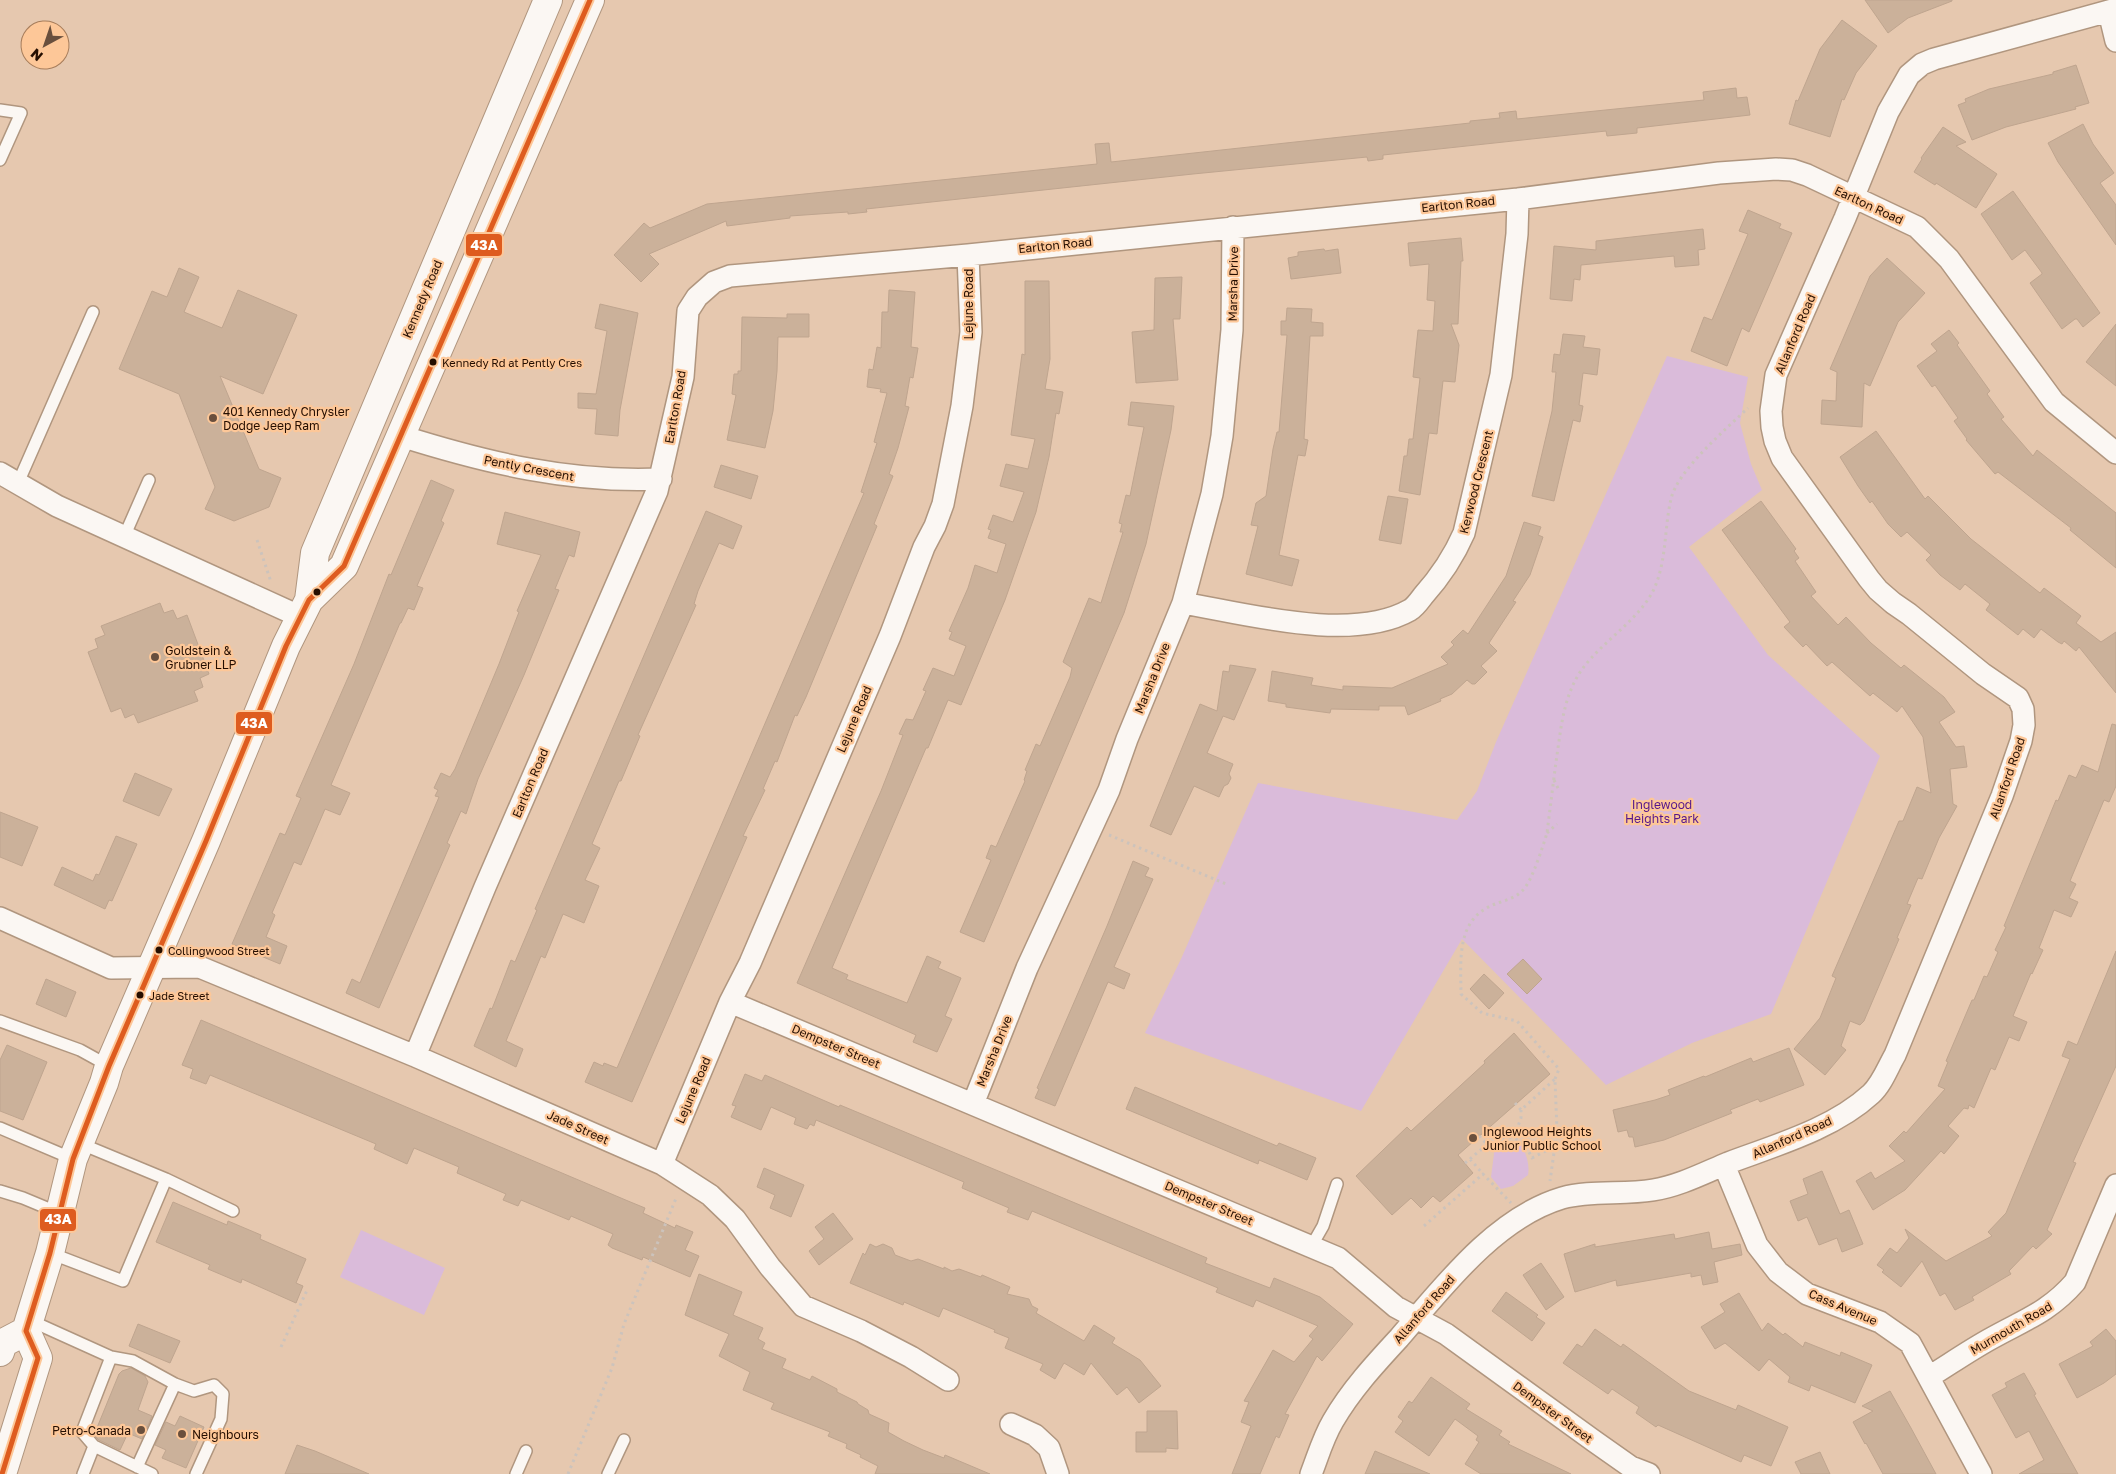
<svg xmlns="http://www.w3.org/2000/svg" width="2116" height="1474" viewBox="0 0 2116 1474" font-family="'Golos Text',sans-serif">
  <rect width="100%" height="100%" fill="#e6c8af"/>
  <path fill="#dabbda" d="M1667,356L1748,377L1740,423L1751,464L1762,490L1689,547L1768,655L1880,756L1771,1014L1692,1043L1606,1085L1462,939L1361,1111L1145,1033L1181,959L1258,783L1457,820L1477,791L1496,742Z
    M1504,1142L1520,1143C1526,1153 1530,1164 1528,1175L1513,1186L1501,1189L1491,1177L1494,1154L1493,1148L1498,1143Z
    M361,1230L445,1268L424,1315L340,1277Z"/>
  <path fill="#cbb19a" stroke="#bfa58f" d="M1865,0H1952V1L1908,18L1888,33Z
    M1842,20L1877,46L1856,73L1844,100L1842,99L1830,137L1789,124L1796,100L1798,101L1820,49Z
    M2076,65L2089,103L2075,107L2076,109L2006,127L1972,140L1958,105L1966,102L1965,99L1989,89L2053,74V72Z
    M1736,88L1737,98L1747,97L1750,115L1637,128V133L1607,136L1606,131L1383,155V159L1368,161L1367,157L1193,174L866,209L867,212L848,214V212L833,213L790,216V218L727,226L726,221L649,254L659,264L641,282L614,255L644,223L650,228L707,204L1097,164L1095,144L1109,143L1111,162L1470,123V121L1500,118L1499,113L1516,111L1517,119L1704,100L1703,92Z
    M2083,124L2093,144L2114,173L2100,183L2116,205V245L2058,162L2048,143Z
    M1943,127L1966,142L1956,146L1997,174L1976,208L1936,183L1935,185L1914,172L1922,159L1921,158Z
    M2013,191L2100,313L2083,327L2077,319H2075L2062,329L2030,283L2042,274V273L2025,250L2012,260L1981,214Z
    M1748,210L1781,224L1779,228L1792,233L1749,332L1742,328L1727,366L1691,351L1704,317L1712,320L1748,234L1739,231Z
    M1703,229L1705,249L1698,250L1699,265L1675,267L1674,256L1581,265L1580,280L1574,279L1572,301L1550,299L1554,246L1596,250V241Z
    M1461,238L1463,261H1461L1458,324H1451L1459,345L1455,382L1443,381L1437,434L1429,433L1420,495L1399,491L1404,456H1407L1409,439H1413L1420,378L1413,377L1418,330L1433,331L1435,301L1427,300L1429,264L1410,266L1408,243Z
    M1324,249L1325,251L1338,249L1341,273L1291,279L1288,258L1298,256V252Z
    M1887,258L1925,293L1898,322L1870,386L1864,383L1862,427L1821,424L1822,400L1836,401L1837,372L1830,369L1870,276Z
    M179,268L199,277L184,312L222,328L238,290L297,315L263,394L220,376L259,469L281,478L269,507L234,521L205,509L215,487L179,394L119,369L152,291L167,297Z
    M1182,277L1180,319H1173L1178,380L1136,383L1132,332L1154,330L1155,278Z
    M1025,281H1049L1050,359L1045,389L1063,392L1059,414L1056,413L1049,457L1036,512L1005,600L961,705L948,700L928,748H926L832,968L848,975L846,979L907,1003L927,956L941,962L938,968L961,978L945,1016L952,1019L937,1052L913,1042L916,1035L797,983L881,791L903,735L899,734L906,719L913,720L926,691L923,690L933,668L954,676L966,646L949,639L952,632L949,631L968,588L975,565L997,573L1006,544L988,538L991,530L988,529L993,515L1013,522L1024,492L1000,486L1006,464L1028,469L1035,439L1011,435L1022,354L1025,355Z
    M889,290L915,292L911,347L918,348L913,378L910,377L905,406L909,407L898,448L889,474L893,476L874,524L877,526L806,697L797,716L795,715L777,762L775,761L763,789L765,790L743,836L747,837L632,1102L585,1082L594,1062L603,1066L604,1063L617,1068L864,493L861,492L877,443L874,442L887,393L880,392L881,389L867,387L869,369L873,370L877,347L881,348L882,312H888Z
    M600,304L638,313L620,410L618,436L595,434L597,409L578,408V393L596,394L607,331L595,328Z
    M1287,308L1312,309L1311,322L1323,323V336H1310L1304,439L1308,440L1305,456L1298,455L1279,555L1299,560L1292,586L1246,574L1258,526L1251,525L1256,503L1266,496L1273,449L1277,432H1279L1287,335H1281V321H1286Z
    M787,314H809V337H778L777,371L773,411L765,448L727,440L736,395L732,394L734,374H738V371H741L742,317L787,318Z
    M2116,324V386L2086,362Z
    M1949,330L1959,343L1957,345L1990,391L1987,394L2004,417L2001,419L2033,456L2037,450L2116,513V568L2070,530L2071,528L1998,472L1995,474L1966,440L1967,439L1954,421L1958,418L1935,385L1932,387L1917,366L1937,351L1931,344Z
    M1563,334L1585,336L1583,347L1600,349L1597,375L1583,373L1579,405L1583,406L1580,422L1573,420L1554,501L1532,496L1552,411L1556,372H1552L1554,354L1560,355Z
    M1131,402L1174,406L1171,430L1146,544L1124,613L984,942L960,932L991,860L986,858L991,845L996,847L1025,781L1024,780L1027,771L1025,770L1036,744L1040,746L1070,677L1072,668L1063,662L1089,598L1101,603L1123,532H1120L1122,524L1119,523L1126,495L1130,496L1144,427L1128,425Z
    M1876,431L1925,499L1928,496L1971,539L2040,593L2044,588L2081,616L2076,623L2101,642L2116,632V693L2079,647L2076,651L2064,641L2062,644L2058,642L2041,629L2034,638L2023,629L2018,635L1986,610L1990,604L1965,584L1960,590L1940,575L1926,560L1931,555L1907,532L1901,537L1888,524L1872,501L1870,503L1858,486L1840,457Z
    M721,465L758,476L751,499L714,487Z
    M431,480L454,490L441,521L444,523L417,586L423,588L414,610L408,608L401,623H400L331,785L350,793L340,815L325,809L301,865L294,862L272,913L275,915L266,937L287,946L280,964L232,944L280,833L285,835L301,798L296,796L354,664L389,574L391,575Z
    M1388,496L1408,499L1401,544L1379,540Z
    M1761,501L1796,549L1794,551L1799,558L1795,561L1816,592L1811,596L1838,625L1846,617L1871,643L1901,668L1904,665L1944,697L1955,712L1939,722L1956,747L1964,746L1967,767L1950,769L1953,804L1957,806L1939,838L1922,879L1918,878L1907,904L1911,905L1897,938L1899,939L1864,1021L1860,1025L1850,1021L1841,1046L1846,1050L1825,1075L1794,1049L1820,1018L1836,978L1832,976L1899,821H1903L1917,787L1931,793L1923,737L1902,706L1897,712L1873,693L1870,696L1832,662L1827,666L1806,644L1803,647L1784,627L1790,622L1722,530Z
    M706,511L742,526L733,549L719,543L698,591L694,604L696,605L638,735L640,736L621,781H619L592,844L600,848L585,880L599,886L584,923L563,914L545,958L541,956L506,1041L523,1049L516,1067L474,1046L490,1008L492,1009L511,960L515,962L537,910L535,909Z
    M505,512L580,532L574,557L569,555L555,589L559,590L524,675L478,779L466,814L461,811L447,843L450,845L379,1008L346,993L352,979L360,983L439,797L435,796L438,790L434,788L441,773L450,777L455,769L499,664L519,612L517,611L541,555L497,544Z
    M1524,522L1541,527L1538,535L1543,537L1530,575L1513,601L1516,602L1489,643L1497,651L1481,666L1487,672L1475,684H1472L1467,680L1452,694L1440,699L1441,701L1408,715L1405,706H1379V710L1331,709L1330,713L1286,707V704L1268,701L1272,671L1313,678L1311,685L1343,690V686L1392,688L1448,664L1441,657L1454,645L1451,642L1463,630L1468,634L1506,576Z
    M160,603L164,613L173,610L177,619L187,615L209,674L200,678L203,687L194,691L198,701L138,723L134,714L125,718L121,708L111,712L88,652L98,648L95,639L105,635L101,626Z
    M1230,665L1256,669L1234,720L1223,716L1207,753L1233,764L1229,774L1231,778L1228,784L1224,786L1219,797L1194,786L1171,835L1150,826L1200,704L1217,711L1223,671L1229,672Z
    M2112,724L2116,725V786L2109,802L2104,800L2070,881L2076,884L2069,898L2078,902L2071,917L2054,910L2039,948L2043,950L2032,974L2031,973L2013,1016L2027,1022L2019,1041L2009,1037L1995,1070L1991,1068L1974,1108L1969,1105L1968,1109L1964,1108L1948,1126L1959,1136L1944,1154L1941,1151L1905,1190L1873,1210L1856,1181L1871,1172L1875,1179L1905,1161L1889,1146L1904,1131L1906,1133L1945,1089L1938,1086L1948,1062L1946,1061L1972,1000H1974L1984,976L1987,977L1998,952L1995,950L2006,927L2004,926L2056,800L2058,801L2069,775L2076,778L2082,765L2098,772Z
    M135,773L172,789L159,816L123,801Z
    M0,812L38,827L22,866L0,857Z
    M116,836L137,844L112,901L109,900L105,909L54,885L62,867L93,881L96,874L99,875Z
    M1133,861L1149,868L1145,876L1153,879L1114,967L1130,974L1124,989L1108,982L1055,1106L1035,1098L1039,1089L1037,1088L1107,926Z
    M2116,951V1066L2073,1162L2076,1163L2047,1230L2052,1234L2036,1249L2033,1246L2009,1271L2011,1274L1972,1297L1974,1300L1955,1310L1945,1293L1940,1296L1922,1261L1901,1287L1882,1272L1884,1270L1877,1265L1890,1248L1897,1253L1909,1238L1905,1229L1946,1261L1992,1236L1988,1232L2006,1213L2070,1059L2062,1056L2068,1041L2077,1045Z
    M1523,959L1542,979L1527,994L1507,974Z
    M1484,974L1504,993L1489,1009L1470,989Z
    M46,979L76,992L66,1017L36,1004Z
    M201,1020L628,1201L645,1208L643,1213L675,1228L676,1225L693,1232L685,1250L699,1256L690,1277L643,1257L642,1260L612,1248L608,1245L613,1234L571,1216L569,1220L521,1200L518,1206L503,1200L506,1194L457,1173L459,1167L414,1148L407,1164L374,1149L376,1144L210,1075L206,1084L190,1078L193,1069L182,1065Z
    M1514,1033L1550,1074L1458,1155L1473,1173L1440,1202L1433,1196L1421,1208L1411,1198L1392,1215L1356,1176L1407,1127L1411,1131L1485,1063L1484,1061Z
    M7,1045L47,1062L23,1120L0,1111V1060Z
    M1789,1048L1804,1085L1760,1102L1758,1099L1730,1110L1732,1113L1664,1140L1635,1147L1633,1137H1629L1627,1130L1618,1132L1613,1110L1655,1100L1670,1095L1668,1090L1704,1076L1705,1077L1751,1058L1753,1062Z
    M745,1074L762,1081L765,1075L839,1107L840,1105L1207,1258L1205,1263L1270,1288L1274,1278L1320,1297L1353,1324L1322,1361L1317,1356L1285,1414L1289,1415L1279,1438L1276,1436L1260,1474H1232L1251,1426L1241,1422L1249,1402L1244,1401L1273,1350L1294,1362L1313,1339L1309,1336L1318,1326L1256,1300L1253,1307L1216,1292L1218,1288L1032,1211L1028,1220L1007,1212L1009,1208L962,1188L964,1182L816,1120L814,1126L810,1124L807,1129L794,1124L796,1118L771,1107L761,1130L731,1117L736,1106L732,1105Z
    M1135,1087L1277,1146L1279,1143L1316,1158L1307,1180L1259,1160L1258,1164L1126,1109Z
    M764,1168L804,1185L791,1217L770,1208L775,1195L757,1187Z
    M1822,1171L1840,1214L1849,1210L1863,1244L1842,1252L1837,1238L1819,1245L1807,1217L1798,1221L1790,1201L1808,1194L1803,1179Z
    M173,1202L227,1225L228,1221L261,1235L260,1239L306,1259L296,1283L303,1286L296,1303L242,1279L241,1283L208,1269L210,1265L156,1242Z
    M833,1213L853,1239L819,1265L809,1251L824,1239L815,1227Z
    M1709,1232L1712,1249L1740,1244L1742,1255L1714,1262L1718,1282L1703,1285L1701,1275L1691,1277V1273L1617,1286L1616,1280L1575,1292L1564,1254L1595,1244V1247L1674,1234L1675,1239Z
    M870,1244L876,1247L883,1244L892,1248L895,1255L911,1261L918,1259L944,1269V1267L952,1271L959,1269L981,1277L982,1275L1010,1287L1007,1294L1029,1299L1032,1306L1038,1309L1036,1313L1084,1341L1094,1325L1115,1338L1112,1343L1140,1360L1161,1386L1139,1403L1127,1387L1117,1395L1091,1363L1084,1375L1064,1363L1055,1379L1040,1370L1043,1364L1005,1348L1009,1338L994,1332L995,1330L943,1308L939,1317L904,1302L903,1305L850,1283L863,1253L865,1255Z
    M1541,1263L1564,1297L1546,1310L1523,1275Z
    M699,1274L742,1292L733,1315L763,1328L758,1339L765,1343L762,1349L786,1359L782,1368L810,1380L812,1376L837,1389V1392L857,1402L858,1404L868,1410L869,1414L889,1423L888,1432L904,1441L923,1450L944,1458L945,1455L990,1474H875L878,1466L860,1457L861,1455L846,1448L847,1444L828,1436L830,1432L771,1409L774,1403L743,1390L750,1372L719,1356L729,1334L685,1315Z
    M1506,1292L1538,1315L1536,1317L1545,1323L1532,1341L1492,1311Z
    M1739,1293L1762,1331L1768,1323L1783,1335L1785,1333L1803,1347L1805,1342L1840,1356L1841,1352L1872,1365L1855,1403L1811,1385L1809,1391L1788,1382L1790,1377L1769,1359L1759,1371L1725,1343L1715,1349L1701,1327L1725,1312L1720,1304Z
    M138,1324L180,1341L170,1363L129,1346Z
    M1595,1329L1621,1347L1623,1344L1689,1391L1736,1410L1738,1405L1788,1427L1771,1466L1744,1455L1741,1462L1658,1425L1656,1427L1636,1413L1639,1407L1612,1389L1608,1394L1563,1363L1577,1344L1582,1347Z
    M2106,1329L2116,1341V1374L2104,1383L2077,1398L2059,1364L2093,1346L2090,1342Z
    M131,1368L145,1376L148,1382L138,1410L152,1416L142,1439L128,1433L120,1450L99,1440L94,1435L119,1374L122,1371Z
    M2024,1373L2036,1394L2034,1395L2078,1474H2019L2044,1460L2029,1431L2016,1438L1992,1395L2007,1387L2005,1383Z
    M1431,1377L1470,1404L1466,1409L1502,1431L1499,1435L1510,1442L1508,1444L1571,1474H1481L1465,1464L1479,1442L1476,1440L1478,1436L1455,1419L1429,1456L1395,1432L1403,1421L1398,1417L1409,1401L1412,1403Z
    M1890,1391L1911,1428L1936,1474H1883L1866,1443L1865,1444L1853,1422L1873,1411L1862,1406Z
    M1147,1411H1177L1178,1449L1166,1448V1452H1136V1432H1147Z
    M180,1416L204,1427L186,1468L162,1458L166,1450L155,1445L166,1422L175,1426Z
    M297,1445L315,1451L369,1474H285Z
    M1375,1451L1430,1474H1365Z
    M1820,1452L1830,1474H1801L1795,1462Z"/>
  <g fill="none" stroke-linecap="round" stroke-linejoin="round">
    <defs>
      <path id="lane" d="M0,110L21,113L0,160
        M18,483L93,312
        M124,537L149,480
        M0,1021L80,1050L109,1066
        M0,1128L73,1159
        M79,1143L166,1179L233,1211
        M0,1191L23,1198L59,1213
        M1311,1247L1323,1226L1337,1184
        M50,1253L123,1281L166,1179
        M29,1320L111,1357L133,1361L175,1384L194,1391L214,1385L223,1394L221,1419L196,1474
        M94,1446L152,1474
        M137,1467L175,1384
        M83,1474L94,1446L82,1432L111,1357
        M516,1474L526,1451
        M608,1474L624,1440"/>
      <path id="street" d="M2109,12L2116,41
        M401,436C487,463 570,483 661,479
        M0,473L57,506L301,617
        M1183,603C1247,614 1352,643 1410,610C1415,607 1420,600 1423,596C1440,577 1454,556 1464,533L1501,375L1517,234L1518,199
        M0,918L111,968L197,967L202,968L415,1056L662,1164L710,1195L735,1219L770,1267L803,1306L861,1331L911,1357L948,1380
        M730,1002L1338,1258L1396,1307L1446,1334L1594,1441L1631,1467L1649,1474
        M415,1056L485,887L657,491L683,377L688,311L697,297L714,282L730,276L968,255L1518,199L1719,173L1776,169L1792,170L1807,175L1917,227L1949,259L2054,402L2116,453
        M973,1104L1027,968L1109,790L1127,739L1183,603L1212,494L1222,436L1232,330L1233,227
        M662,1164L730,1002L750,963L890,636L924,547L935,526L943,504L962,406L971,332L968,255
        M1724,1165L1757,1245L1778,1272L1807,1294L1880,1322L1910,1343L1981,1474
        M1929,1377C1950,1364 1970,1350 1992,1338C2024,1320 2049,1312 2075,1282L2116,1185
        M1011,1424L1035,1435L1049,1448L1058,1474
        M1311,1474C1318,1456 1323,1438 1333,1421C1351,1390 1375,1364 1399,1338C1443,1287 1495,1218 1562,1198C1591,1190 1623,1195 1653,1190C1679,1186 1704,1173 1728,1163C1776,1145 1833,1129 1871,1094C1882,1084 1888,1067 1895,1055L2002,796L2021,741L2024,725L2023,709L2018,698L1983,674L1909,614L1893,603L1878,590L1869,579L1782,458L1775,441L1772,427L1771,411L1776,375L1845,218L1888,112L1909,75L1922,64L1934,59L2116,9"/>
      <path id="secondary" d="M309,600L315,553L548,0
        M0,1352L3,1343L26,1331
        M2,1474L38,1358L26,1331L50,1253L73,1159L104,1083L109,1066L206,841L286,646L309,600L344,566L590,0"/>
    </defs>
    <use href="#lane" stroke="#b0967f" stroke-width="14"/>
    <use href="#street" stroke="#b0967f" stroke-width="24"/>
    <use href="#secondary" stroke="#b0967f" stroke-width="30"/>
    <path stroke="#ccc3bc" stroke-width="3" stroke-dasharray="2.5 4" stroke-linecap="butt" d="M257,540L271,582
      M1554,780L1559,790
      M1547,833L1557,824
      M1109,835L1226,884
      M1555,1079L1559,1069L1517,1021L1482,1013L1461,994C1461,966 1456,926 1485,909C1497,901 1513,901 1523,890C1532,881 1543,846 1547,833C1550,809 1553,785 1556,762C1561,729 1563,695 1583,668C1604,640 1639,620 1654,589C1667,560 1664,529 1671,499C1677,471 1727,428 1748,408
      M1515,1103L1521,1110L1555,1079L1557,1131L1550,1181
      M1479,1136L1487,1144
      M1514,1137L1521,1118V1110
      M1470,1159C1492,1139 1516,1123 1532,1158L1555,1146
      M1465,1163L1470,1159L1483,1174
      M1424,1226L1483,1174L1511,1203
      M281,1347L308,1288
      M568,1474L612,1368L624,1324L677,1196"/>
    <use href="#lane" stroke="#fbf7f3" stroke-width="11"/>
    <use href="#street" stroke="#fbf7f3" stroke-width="21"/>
    <use href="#secondary" stroke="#fbf7f3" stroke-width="28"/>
    <defs>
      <path id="bus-1" d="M2,1474L38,1358L26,1331L50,1253L73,1159L109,1066L206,841L286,646L309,600L344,566L590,0"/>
    </defs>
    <use href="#bus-1" stroke="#fdc798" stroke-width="9"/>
    <use href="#bus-1" stroke="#de5c1f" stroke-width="5"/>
  </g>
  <g fill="#250e00" stroke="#fdc798" stroke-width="2">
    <circle cx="433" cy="362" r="4.5"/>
    <circle cx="317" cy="592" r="4.5"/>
    <circle cx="159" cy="950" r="4.5"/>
    <circle cx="140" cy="995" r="4.5"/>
  </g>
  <g fill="#694f3d" stroke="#fdc798" stroke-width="2">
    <circle cx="213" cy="418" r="5"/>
    <circle cx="155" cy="657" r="5"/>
    <circle cx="1473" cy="1138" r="5"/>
    <circle cx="141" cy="1430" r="5"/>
    <circle cx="182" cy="1434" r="5"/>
  </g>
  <g text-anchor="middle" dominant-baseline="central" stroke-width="4.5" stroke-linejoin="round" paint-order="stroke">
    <g font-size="11" fill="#250e00" stroke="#fdc798" text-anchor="start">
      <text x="442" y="362">Kennedy Rd at Pently Cres</text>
      <text x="168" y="950">Collingwood Street</text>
      <text x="149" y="995">Jade Street</text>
    </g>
    <g font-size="12" fill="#250e00" stroke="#fdc798">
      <text transform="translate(1458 204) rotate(-6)">Earlton Road</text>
      <text transform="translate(1869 205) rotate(25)">Earlton Road</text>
      <text transform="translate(1055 245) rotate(-6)">Earlton Road</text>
      <text transform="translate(1233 284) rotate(-89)">Marsha Drive</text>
      <text transform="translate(422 299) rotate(-67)">Kennedy Road</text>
      <text transform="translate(968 304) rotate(-90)">Lejune Road</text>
      <text transform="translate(1795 334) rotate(-67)">Allanford Road</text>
      <text transform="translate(675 407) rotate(-80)">Earlton Road</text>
      <text transform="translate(529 468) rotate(11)">Pently Crescent</text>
      <text transform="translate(1476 482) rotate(-76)">Kerwood Crescent</text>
      <text transform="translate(1152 678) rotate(-68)">Marsha Drive</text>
      <text transform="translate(854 719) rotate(-67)">Lejune Road</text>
      <text transform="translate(2007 778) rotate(-71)">Allanford Road</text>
      <text transform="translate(530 783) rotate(-67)">Earlton Road</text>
      <text transform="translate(836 1046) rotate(23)">Dempster Street</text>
      <text transform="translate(994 1051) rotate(-68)">Marsha Drive</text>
      <text transform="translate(693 1090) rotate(-67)">Lejune Road</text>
      <text transform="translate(578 1127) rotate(24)">Jade Street</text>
      <text transform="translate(1792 1137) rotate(-24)">Allanford Road</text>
      <text transform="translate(1209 1203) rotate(23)">Dempster Street</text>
      <text transform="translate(1843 1307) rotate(23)">Cass Avenue</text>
      <text transform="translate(1424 1309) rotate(-49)">Allanford Road</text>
      <text transform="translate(2011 1328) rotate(-30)">Murmouth Road</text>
      <text transform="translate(1553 1412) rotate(36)">Dempster Street</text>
    </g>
    <g font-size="12" fill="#250e00" stroke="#fdc798" text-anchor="start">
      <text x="223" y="411">401 Kennedy Chrysler<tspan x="223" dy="14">Dodge Jeep Ram</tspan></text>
      <text x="165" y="650">Goldstein &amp;<tspan x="165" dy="14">Grubner LLP</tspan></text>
      <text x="1483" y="1131">Inglewood Heights<tspan x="1483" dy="14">Junior Public School</tspan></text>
      <text x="131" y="1430" text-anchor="end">Petro-Canada</text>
      <text x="192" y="1434">Neighbours</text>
    </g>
    <g font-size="12" fill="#55168c" stroke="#fdc798">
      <text x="1662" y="804">Inglewood<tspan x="1662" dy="14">Heights Park</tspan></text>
    </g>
  </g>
  <g stroke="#fdc798" stroke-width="2">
    <rect x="465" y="233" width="38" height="24" rx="5" fill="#de5c1f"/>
    <rect x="235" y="711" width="38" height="24" rx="5" fill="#de5c1f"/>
    <rect x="39" y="1208" width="38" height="24" rx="5" fill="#de5c1f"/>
  </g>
  <g font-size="14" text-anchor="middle" font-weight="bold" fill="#fff">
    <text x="484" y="250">43A</text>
    <text x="254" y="728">43A</text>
    <text x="58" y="1224">43A</text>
  </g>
  <g transform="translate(45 45) rotate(220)"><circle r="24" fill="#fdc798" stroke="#a77d5b"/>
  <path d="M0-4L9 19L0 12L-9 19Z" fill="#694f3d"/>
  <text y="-8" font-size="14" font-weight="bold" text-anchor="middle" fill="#250e00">N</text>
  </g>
</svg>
